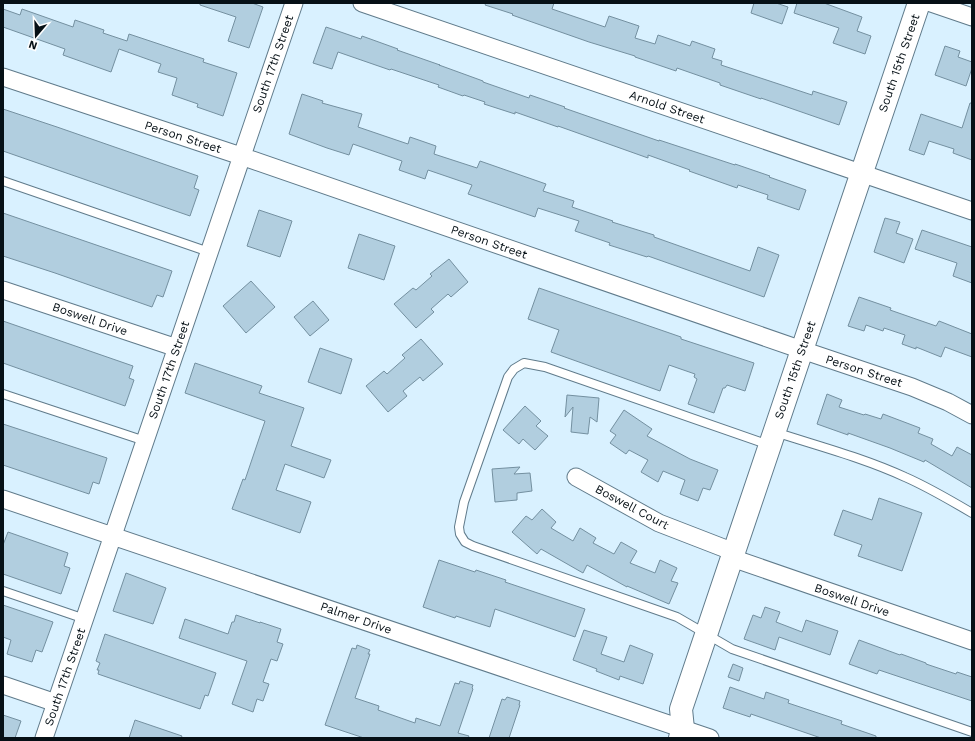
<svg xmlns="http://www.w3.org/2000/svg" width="975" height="741" viewBox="0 0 975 741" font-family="'Work Sans',sans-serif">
  <rect width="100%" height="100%" fill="#d9f1ff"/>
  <path fill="#b1cedf" stroke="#7490a0" d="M200,3H252L263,7L249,48L228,41L236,17L200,5Z
    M486,3H554L552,9L605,27L609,16L639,26L635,38L655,44L658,35L690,46L692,41L715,49L712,58L722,61L721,65L812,95L813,91L847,102L839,125L761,98V99L720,85V83L677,68L676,71L635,57V56L589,42L512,15L513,14L485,5Z
    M754,3H776L788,7L782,24L751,13Z
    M797,3H824L862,17L857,31L871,36L865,54L833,43L839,28L794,13Z
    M3,9L20,15L22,9L73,27L75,20L104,30L103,33L127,41L129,34L204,59L203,62L237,73L223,116L197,107L198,104L172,95L177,78L158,72L161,64L119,49L111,72L63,55L65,49L3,27Z
    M326,27L361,39L362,36L398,49L397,50L440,65H439L483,81V82L529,98L530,95L565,107L564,108L659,141V140L735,165V164L770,176L769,177L806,190L799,210L767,199L768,195L738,185L737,188L689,171L690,170L648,155V158L558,126V127L515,112V114L484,104L485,102L464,95L463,96L438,87L439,85L391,69L390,70L338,52L332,69L313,63Z
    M945,46L960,51L958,57L972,62V68L966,86L935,75Z
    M302,94L323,101L322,103L362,114L358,127L408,144L410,137L436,146L434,154L477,168L480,161L546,184L543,191L574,201L572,207L613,221L612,222L654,235V237L750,271L758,247L779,255L764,297L648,256L647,257L609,245L610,243L575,231L579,221L538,208L535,217L468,194L472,185L428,170L425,179L399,170L402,161L353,144L349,155L327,148L289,134Z
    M970,103H972V160L953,153L954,149L929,141L924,155L909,150L921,114L962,128Z
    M3,109L57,127L198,176L194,188L199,190L190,216L3,151Z
    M259,210L292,221L280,257L247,246Z
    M3,213L172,271L163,297L157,295L152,307L55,273L3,256Z
    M885,218L900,222L896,233L913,239L904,263L874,252Z
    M922,230L972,247V283L953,276L957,263L915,249Z
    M359,234L395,246L384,280L348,268Z
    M449,259L468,282L451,297L448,294L431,309L434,312L416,328L394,304L413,288L416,290L432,276L430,274Z
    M251,281L275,307L246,333L223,306Z
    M539,288L681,337V339L754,363L745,391L727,385L725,388H723L714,413L688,404L697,379L694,377L695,374L669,365L660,391L551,352L559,330L528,319Z
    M859,297L891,308L890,310L936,326L939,321L972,334V357L945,347L941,357L916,347V349L902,344L905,335L884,328L883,331L866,325L864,331L848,326Z
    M313,301L329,320L310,336L294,317Z
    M3,321L133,366L129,378L134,380L125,406L3,363Z
    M421,339L443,364L423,381L420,377L403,391L407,396L388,412L366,386L384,371L387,374L405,358L402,355Z
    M320,348L352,359L341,394L308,382Z
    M195,363L262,386L259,393L304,408L291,446L331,460L324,478L285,464L276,490L311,502L300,533L232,509L243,479L245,480L265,421L185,393Z
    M827,394L842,400L839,407L864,415L865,414L881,419L883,414L920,428L918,433L933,439L931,444L952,456L957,447L972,455V488L925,460L924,462L890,448L848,433V435L817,424Z
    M567,395L599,398L597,422L590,417L588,434L571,432L573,407L565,417Z
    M525,406L541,421L536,426L548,436L535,450L523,439L519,444L503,430Z
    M624,410L652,429L647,436L690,459L718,470L710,490L703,488L698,501L680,494L685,480L663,471L658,482L641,472L648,460L629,450L626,454L610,443L616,435L610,431Z
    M3,424L107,458L99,484L93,482L89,494L3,465Z
    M520,467L514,474L530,473L532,491L517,493V500L495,502L492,469Z
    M879,498L922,513L902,571L858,556L862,545L834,535L843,510L872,520Z
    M542,509L556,522L551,528L573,541L580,528L596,538L593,543L614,554L621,542L637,551L630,563L655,573L660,560L677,568L671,581L678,583L669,604L627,586V587L587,565L583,573L541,549L537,554L512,532L526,516L532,520Z
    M8,532L68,553L64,566L70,568L61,594L3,574V545Z
    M439,560L475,572L476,570L506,580L505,582L585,609L575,637L495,609L490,627L456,616L455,618L423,607Z
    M126,573L166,588L153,624L113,611Z
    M3,605L53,622L42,652L36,650L32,662L7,654L11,640L3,637Z
    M765,607L780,612L776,622L802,632L806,620L838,631L830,655L779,637L775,650L744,639L753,615L761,618Z
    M236,615L260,623V622L281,629L277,642L283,644L277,661L271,659L263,682L269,684L263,701L257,699L253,712L232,704L247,661L179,638L185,619L228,634L232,622H234Z
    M584,630L607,637L601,654L624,662L630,645L653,654L643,684L620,676L619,680L596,671L597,669L573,660Z
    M105,634L216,673L208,696L205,695L200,709L98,674L99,670H97L100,663L96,661Z
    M859,640L900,655L901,654L926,663V664L956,674L957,672L972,677V701L879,670L877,674L849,664Z
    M357,645L370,650L368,654H370L355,698L379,706L378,710L415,723L416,718L440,726L455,683L459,684L460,681L473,685L472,688L473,689L458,733L469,736L468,738H364L325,725L352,648L356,649Z
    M733,664L743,668L739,681L728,677Z
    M730,687L764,699L766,692L789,700L788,703L842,721L841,724L876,736V738H821L751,714L750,717L723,708Z
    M507,697L520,701L519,705H520L509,738H489L502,699L505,700Z
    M3,715L21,721L15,738H3Z
    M135,720L182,736L181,738H129Z"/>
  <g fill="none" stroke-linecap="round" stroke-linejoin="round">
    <defs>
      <path id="service" d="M3,181L209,252
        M3,394L145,441
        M775,432C818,446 864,458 905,477C928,487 950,500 972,513
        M769,445L545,367L524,363L514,369L508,377L464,502L459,527L460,534L465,542L473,546L677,617L732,649L972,732
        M3,591L85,619"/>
      <path id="minor" d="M362,3L972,211
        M931,3L972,17
        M3,77L241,156L802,350L912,387L948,402L972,415
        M3,290L177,348
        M576,477L659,523L734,552
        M3,499L710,738
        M732,558L972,641
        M3,685L56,703
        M44,738L294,3"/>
      <path id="secondary" d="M680,738L683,729L681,709L919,3"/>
    </defs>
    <use href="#service" stroke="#607b8b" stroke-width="10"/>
    <use href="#minor" stroke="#607b8b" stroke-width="19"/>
    <use href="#secondary" stroke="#607b8b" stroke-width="24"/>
    <use href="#service" stroke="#fff" stroke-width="8"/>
    <use href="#minor" stroke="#fff" stroke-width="17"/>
    <use href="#secondary" stroke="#fff" stroke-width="22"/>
  </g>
  <g text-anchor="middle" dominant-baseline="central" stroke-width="3" stroke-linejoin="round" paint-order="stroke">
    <g font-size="12" fill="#061016" stroke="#fff">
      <text transform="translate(899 63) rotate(-71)">South 15th Street</text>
      <text transform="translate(273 64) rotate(-71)">South 17th Street</text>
      <text transform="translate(667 107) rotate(19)">Arnold Street</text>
      <text transform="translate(183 137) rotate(18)">Person Street</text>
      <text transform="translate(489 242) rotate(19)">Person Street</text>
      <text transform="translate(90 319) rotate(19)">Boswell Drive</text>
      <text transform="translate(169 370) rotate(-71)">South 17th Street</text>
      <text transform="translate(795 370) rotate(-71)">South 15th Street</text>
      <text transform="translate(864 371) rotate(18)">Person Street</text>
      <text transform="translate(632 507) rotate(28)">Boswell Court</text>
      <text transform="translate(852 600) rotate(19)">Boswell Drive</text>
      <text transform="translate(356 618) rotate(19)">Palmer Drive</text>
      <text transform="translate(65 677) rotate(-71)">South 17th Street</text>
    </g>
  </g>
  <rect width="975" height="741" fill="none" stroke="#061016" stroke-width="8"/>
  <g transform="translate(36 36) rotate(199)" stroke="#ffffff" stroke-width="3" paint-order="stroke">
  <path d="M0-3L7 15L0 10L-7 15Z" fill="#061016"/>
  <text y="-6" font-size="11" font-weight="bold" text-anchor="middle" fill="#061016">N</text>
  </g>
</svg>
